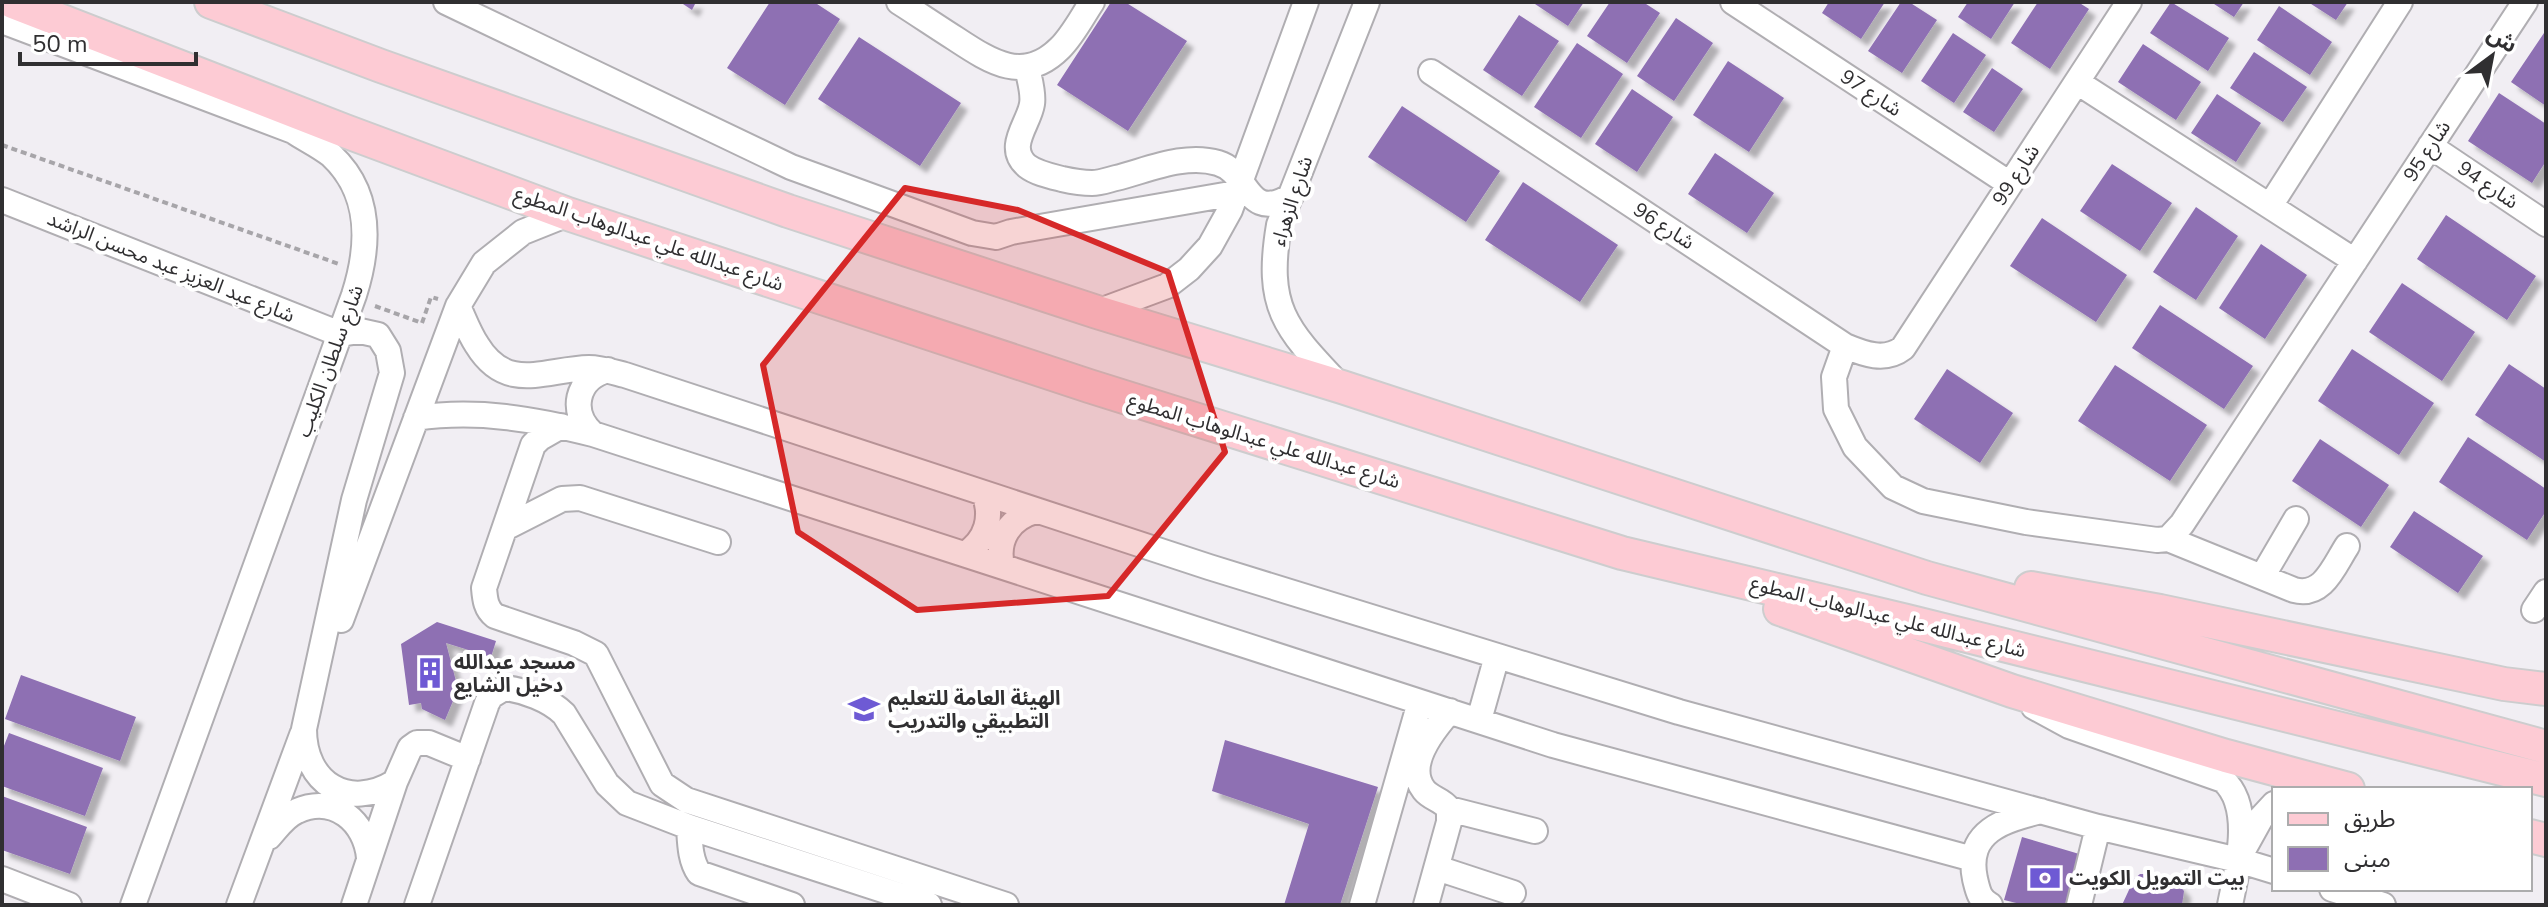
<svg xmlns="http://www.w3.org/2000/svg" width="2548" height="907" viewBox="0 0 2548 907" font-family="'Nunito Sans','Noto Sans Arabic',sans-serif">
  <defs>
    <filter id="shadow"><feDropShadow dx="7" dy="7" stdDeviation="2" flood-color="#0004"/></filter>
  </defs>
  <rect width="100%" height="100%" fill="#f1eef3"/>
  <path fill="#8e6fb3" filter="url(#shadow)" d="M680,2H696L692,10Z
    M770,2H814L840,19L785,105L727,68Z
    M1111,2H1125L1187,41L1128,131L1057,85Z
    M1532,2H1584L1568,26Z
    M1610,2H1643L1660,13L1627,63L1587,36Z
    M1829,2H1885L1861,39L1822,13Z
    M1901,2H1909L1937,20L1902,73L1868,51Z
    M1968,2H2015L1991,39L1958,17Z
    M2038,2H2078L2089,9L2050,69L2011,43Z
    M2171,2L2229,38L2208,71L2150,33Z
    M2211,2H2244L2234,17Z
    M2308,2H2348L2336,20Z
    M2279,6L2332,42L2310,75L2257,40Z
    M1519,15L1559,41L1522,96L1483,70Z
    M1676,18L1713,43L1674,101L1637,76Z
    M1953,33L1986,55L1954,103L1921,81Z
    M2544,33L2546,34V106L2511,82Z
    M859,37L961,103L920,166L818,99Z
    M1577,43L1623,74L1581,138L1534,107Z
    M2143,44L2201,82L2176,120L2118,82Z
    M2254,52L2307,87L2283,122L2230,88Z
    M1728,61L1784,98L1749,152L1693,115Z
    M1992,68L2023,89L1994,132L1963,112Z
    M1632,89L1673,117L1637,172L1595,144Z
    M2499,93L2546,124V161L2532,183L2468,141Z
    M2217,94L2261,123L2236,162L2191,133Z
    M1402,106L1500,171L1466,222L1368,157Z
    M1715,153L1774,193L1747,233L1688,194Z
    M2112,164L2172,203L2140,251L2080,211Z
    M1523,182L1618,245L1580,302L1485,240Z
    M2196,207L2238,236L2196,300L2153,272Z
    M2446,215L2536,276L2507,320L2417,259Z
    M2042,218L2127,275L2096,322L2010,266Z
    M2261,244L2307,275L2265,339L2219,308Z
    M2402,283L2475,332L2442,381L2369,332Z
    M2160,305L2253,366L2224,409L2132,348Z
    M2352,349L2434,403L2399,455L2318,401Z
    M2509,364L2546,389V462L2475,415Z
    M2115,365L2207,425L2170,481L2078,421Z
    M1947,369L2013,413L1980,463L1914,419Z
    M2468,437L2546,489V511L2527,540L2439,482Z
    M2320,439L2389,485L2361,527L2292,481Z
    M2414,511L2483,556L2458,593L2390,547Z
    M437,622L496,641L491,657L446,643L458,689L445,720L422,709L421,703L409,705L401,644Z
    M21,675L136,717L120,761L5,719Z
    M9,733L103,768L85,816L2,786V751Z
    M1225,740L1378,787L1340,905H1284L1309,824L1212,791Z
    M2,796L87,827L70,874L2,850Z
    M2022,837L2086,856L2073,905H2025L2004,900Z
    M2140,874H2159L2172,878L2184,891L2182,905H2122L2134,879Z"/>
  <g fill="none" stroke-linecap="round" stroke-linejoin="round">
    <defs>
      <path id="minor" d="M446,2L791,167L972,233L996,237L1011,232L1236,193
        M899,2C918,14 937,27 956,39C991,62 1024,84 1060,48C1073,35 1082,17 1092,2
        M1733,2L2010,184
        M2,21L293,131C305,139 320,146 331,155C372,193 370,245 354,295L133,905
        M1027,67C1029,78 1034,93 1032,104C1029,124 1005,147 1027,166C1036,173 1050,176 1062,179C1071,181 1082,183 1092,183C1100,183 1108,180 1116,178C1148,170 1185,153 1218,163C1250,172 1245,223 1291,196
        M1431,72L1845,346C1864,354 1885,362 1903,348L2129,2
        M2077,82L2355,261
        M2430,146L2546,224
        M2,200L340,334L360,331L378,335L388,351L392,373L354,500L304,729C304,783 348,811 395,782
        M2270,206L2400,2
        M458,306C464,319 469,333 477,345C507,394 545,369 589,368C601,368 613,372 625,375L1209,567L1679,712L2098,827L2238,860L2274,871
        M1097,312L1167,286L1189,269L1210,246L1230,210L1306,2
        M1845,346L1834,377L1836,409L1855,447L1893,487L1923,501L2026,522L2157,540L2168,539L2182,524L2525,2
        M1340,386C1285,328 1265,308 1279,225L1367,2
        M416,418C477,409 534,419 593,434L1553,745L1973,859
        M561,426L540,438L533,445L484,588C485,600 486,609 495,616L574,643L596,654L662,784L686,800L1006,905
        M593,434C569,413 576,378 608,370
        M505,528L562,499L580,498L718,542
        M2168,539L2294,590C2323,598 2334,566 2347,546
        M965,554C987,540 993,517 984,493
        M1002,566C996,539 1010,518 1036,511
        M2262,577L2296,519
        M2534,610L2546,592
        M341,620L458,306L484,263L523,232L568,214
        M2034,707L2069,726L2223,780C2254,807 2237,869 2230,905
        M1450,711C1434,729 1404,765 1424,790C1431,799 1442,799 1449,809L1535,831
        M1479,720L1497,656
        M689,827C690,843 690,860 699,873L792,905
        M269,837C278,827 285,816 297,811C334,794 366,822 369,858
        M2241,854L2261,818L2274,804
        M1437,868L1513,893
        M2,879L69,905
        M2332,889L2383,905
        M239,905L302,735
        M354,905L395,782L410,748L417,743H429L468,759
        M417,905L487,703L491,696L504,688C524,690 550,700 564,714L607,784L627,803L689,827L929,905
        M1362,905L1420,702
        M1426,905L1449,822V809
        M1990,905C1979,899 1978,891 1975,879C1965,831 2004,820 2041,811
        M2079,905L2098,827"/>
      <path id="major" d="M13,2L345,131L568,214L1089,386L1622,553L1907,621L2546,780
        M211,2L381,66L788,211L1097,312L1342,387L1927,578L2546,747
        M2031,588L2160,611L2504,684L2546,689
        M1780,609L2012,691L2226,756L2348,789
        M2530,836L2546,840"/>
    </defs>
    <use href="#minor" stroke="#b0aeb2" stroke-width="28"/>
    <use href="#major" stroke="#cdcdce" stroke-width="36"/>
    <path stroke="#a7a5a9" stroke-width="4" stroke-dasharray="6 4" stroke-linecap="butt" d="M2,145L339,264
      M375,306L422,323L431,297L438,299"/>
    <use href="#minor" stroke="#fff" stroke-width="24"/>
    <use href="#major" stroke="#fdcbd4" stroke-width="32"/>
  </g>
  <path fill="#d62828" fill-opacity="0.2" stroke="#d62828" stroke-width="6" stroke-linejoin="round" d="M905,188L1018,210L1168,272L1225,452L1108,596L917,610L798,532L763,365Z"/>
  <defs>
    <symbol id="building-bare" viewBox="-9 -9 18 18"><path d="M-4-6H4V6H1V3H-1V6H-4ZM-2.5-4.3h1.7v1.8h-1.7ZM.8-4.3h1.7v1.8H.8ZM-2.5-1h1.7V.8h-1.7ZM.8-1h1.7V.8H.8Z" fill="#6e5ad4" stroke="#fff" stroke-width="2.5" paint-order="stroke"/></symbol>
    <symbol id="university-bare" viewBox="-9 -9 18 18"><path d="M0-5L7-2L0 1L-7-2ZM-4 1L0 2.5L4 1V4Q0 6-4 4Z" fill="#6e5ad4" stroke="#fff" stroke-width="2.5" paint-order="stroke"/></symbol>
    <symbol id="bank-bare" viewBox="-9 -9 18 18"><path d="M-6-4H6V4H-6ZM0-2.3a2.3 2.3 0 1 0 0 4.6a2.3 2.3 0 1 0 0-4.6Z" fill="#6e5ad4" stroke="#fff" stroke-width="2.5" paint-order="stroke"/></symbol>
  </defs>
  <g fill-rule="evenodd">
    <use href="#building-bare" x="408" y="651" width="44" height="44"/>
    <use href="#university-bare" x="842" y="687" width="44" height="44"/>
    <use href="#bank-bare" x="2023" y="856" width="44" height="44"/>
  </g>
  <g text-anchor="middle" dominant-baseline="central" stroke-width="8" stroke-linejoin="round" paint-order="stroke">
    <g font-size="20" fill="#302f31" stroke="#fff">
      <text transform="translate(1871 93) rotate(33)">شارع 97</text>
      <text transform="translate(2427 151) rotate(-57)">شارع 95</text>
      <text transform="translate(2016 175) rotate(-57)">شارع 99</text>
      <text transform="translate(2488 185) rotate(34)">شارع 94</text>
      <text transform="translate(1292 201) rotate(-72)">شارع الزهراء</text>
      <text transform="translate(1664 226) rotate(33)">شارع 96</text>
      <text transform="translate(649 239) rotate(19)">شارع عبدالله علي عبدالوهاب المطوع</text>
      <text transform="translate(171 267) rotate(22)">شارع عبد العزيز عبد محسن الراشد</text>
      <text transform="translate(330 361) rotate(-70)">شارع سلطان الكليب</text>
      <text transform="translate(1264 441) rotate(17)">شارع عبدالله علي عبدالوهاب المطوع</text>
      <text transform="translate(1888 617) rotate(14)">شارع عبدالله علي عبدالوهاب المطوع</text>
    </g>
    <g font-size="20" font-weight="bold" fill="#302f31" stroke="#fff" text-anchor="start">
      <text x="454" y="662">مسجد عبدالله<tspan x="454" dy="23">دخيل الشايع</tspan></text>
      <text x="888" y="698">الهيئة العامة للتعليم<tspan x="888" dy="23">التطبيقي والتدريب</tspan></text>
      <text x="2069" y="878">بيت التمويل الكويت</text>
    </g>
  </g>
  <rect width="2548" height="907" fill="none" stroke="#302f31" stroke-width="8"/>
  <rect x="2272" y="787" width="260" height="104" fill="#ffffff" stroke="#acacad" stroke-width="2"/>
  <rect x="2288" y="813" width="40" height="12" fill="#fdcbd4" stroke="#acacad" stroke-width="2"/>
  <text x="2344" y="827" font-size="24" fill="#302f31">طريق</text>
  <rect x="2288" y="847" width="40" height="24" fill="#8e6fb3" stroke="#acacad" stroke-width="2"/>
  <text x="2344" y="867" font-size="24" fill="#302f31">مبنى</text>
  <g transform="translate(2492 56) rotate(32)" stroke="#ffffff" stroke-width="6" paint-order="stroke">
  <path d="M0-6L14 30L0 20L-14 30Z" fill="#302f31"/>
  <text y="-12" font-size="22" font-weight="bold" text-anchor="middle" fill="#302f31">ش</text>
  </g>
  <path d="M20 52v12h176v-12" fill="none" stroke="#302f31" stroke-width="4"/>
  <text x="32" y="52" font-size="24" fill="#302f31" stroke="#ffffff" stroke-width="6" paint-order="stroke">50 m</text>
</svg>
